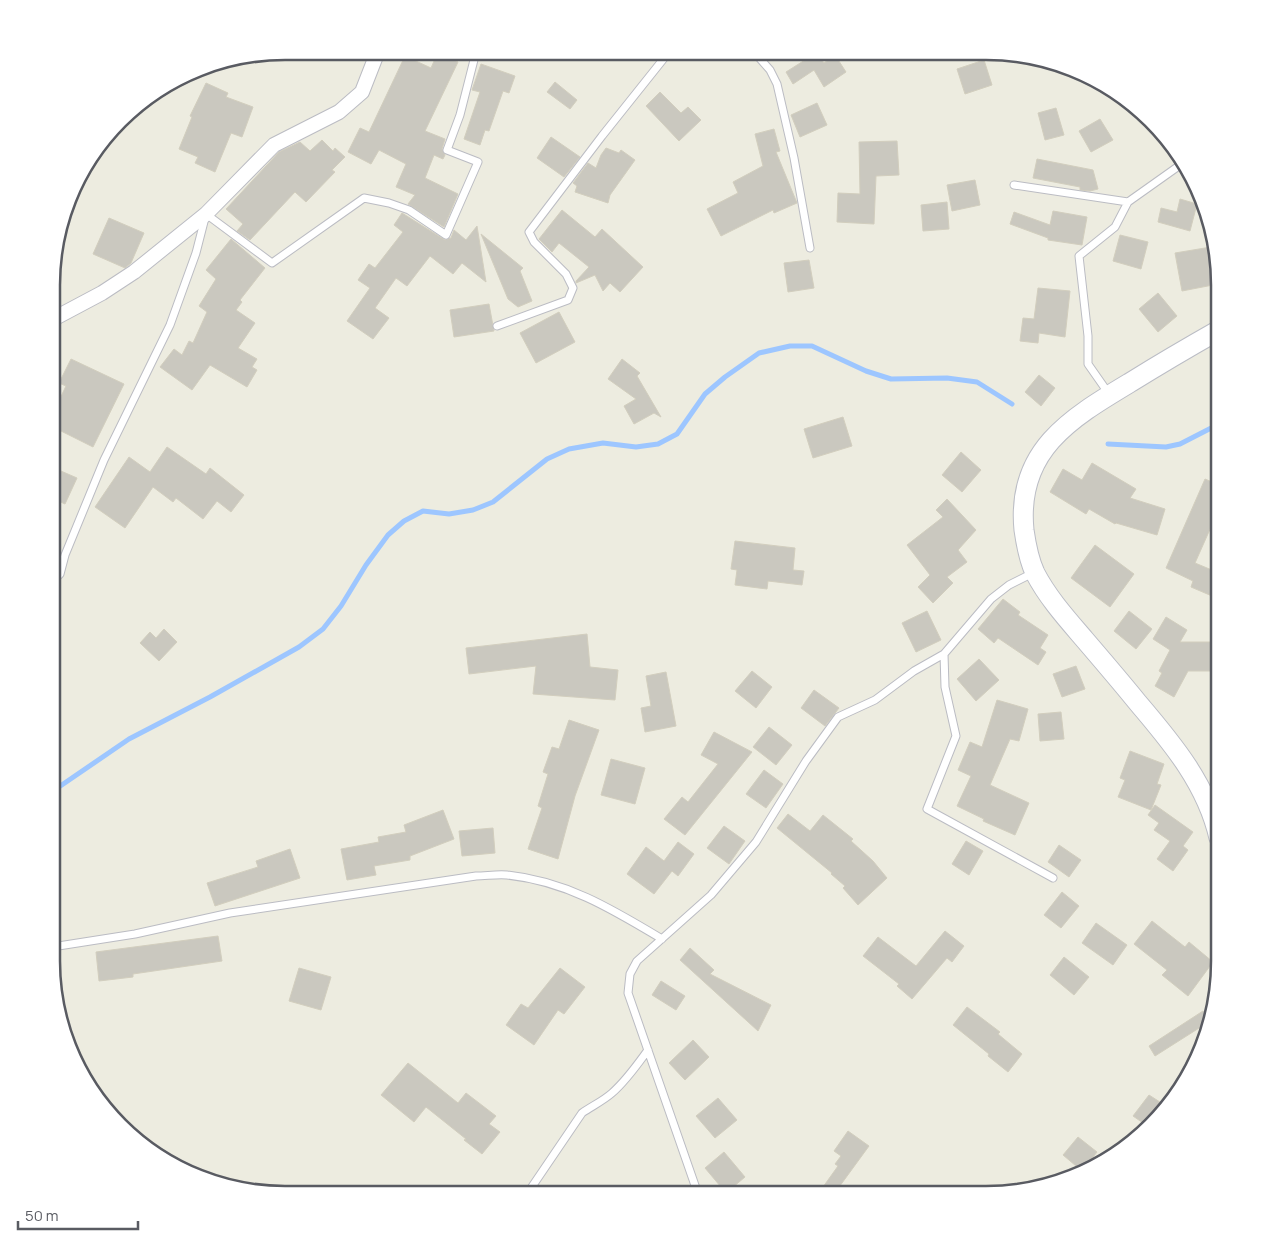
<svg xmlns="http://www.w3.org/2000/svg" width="1271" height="1246" viewBox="0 0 1271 1246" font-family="Manrope,sans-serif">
  <rect width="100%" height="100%" fill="#edece0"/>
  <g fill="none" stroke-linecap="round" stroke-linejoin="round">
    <path stroke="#9dc6ff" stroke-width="5" d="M1108,444L1166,447L1180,444L1219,424
      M53,791L129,739L210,697L299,647L323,629L341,606L366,565L388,535L404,521L423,511L449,514L473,510L493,502L547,459L569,449L603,443L636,447L658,444L677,434L705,394L725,377L759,353L790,346H812L866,371L891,379L947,378L977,382L1012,404"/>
  </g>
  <path fill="#cac8bf" stroke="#d2cebe" d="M438,52L458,62L425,131L445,139L442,149L445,155L443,159L434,155L425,178L458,194L444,227L408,204L415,195L396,187L406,164L379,150L371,164L348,152L360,128L369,132L405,56L431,68Z
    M816,53L824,63L835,55L846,72L824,87L814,70L793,84L786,72Z
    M984,60L992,85L965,94L957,69Z
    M481,64L515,76L509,93L503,91L489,131L485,130L480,145L464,139L480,92L472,90Z
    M555,82L577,100L570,109L547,92Z
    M206,83L228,93L226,97L253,107L242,137L231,133L215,172L195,163L198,157L179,149L192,117L190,116Z
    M660,92L681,113L688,107L701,120L679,141L646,106Z
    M817,103L827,125L800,137L791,115Z
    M1056,108L1064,135L1045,140L1038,113Z
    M1100,119L1113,140L1091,152L1079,131Z
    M774,129L780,151L776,152L797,203L774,213L773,210L721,236L707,209L738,193L733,182L763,166L755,134Z
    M551,137L580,157L564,177L537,158Z
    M322,140L333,151L335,148L345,157L332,170L335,172L306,202L295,192L250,240L237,231L243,224L226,209L279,152L300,142L310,151Z
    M897,141L899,175L876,176L874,224L837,222L838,193L860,194L859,142Z
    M606,148L619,153L621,150L635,160L610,195L608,203L575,192L577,186L573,183L588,163L596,168L601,155Z
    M1037,159L1093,170L1098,189L1090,191L1080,190V187L1033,178Z
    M975,180L980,205L952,211L947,185Z
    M1180,199L1197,204L1190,231L1158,222L1161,208L1177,212Z
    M947,202L949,229L923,231L921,205Z
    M562,210L595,237L602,229L643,267L620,292L610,283L603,291L595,275L576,283V281L589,267L559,243L552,252L539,239Z
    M1053,211L1087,217L1082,245L1048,240V238L1010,224L1014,212L1050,225Z
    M402,213L445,240L451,238L454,230L466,240L477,226L486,282L462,263L453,274L430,256L407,286L396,278L375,308L389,318L373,339L347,321L370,288L358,280L369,264L375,268L403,232L394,225Z
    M109,218L144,233L131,263L125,268L93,254Z
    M481,234L523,268L520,271L532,301L518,307L508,299Z
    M1120,235L1148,242L1141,269L1113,261Z
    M231,239L265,268L240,300L242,302L236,310L255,323L238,348L257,359L252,367L257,370L247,387L210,365L192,390L160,367L174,349L182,355L189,341L193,343L207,312L199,306L216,279L206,270Z
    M1211,247L1218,284L1182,291L1175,253Z
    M809,260L814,288L788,292L784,263Z
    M1038,288L1070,291L1065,337L1039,333L1038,343L1020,341L1023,318L1034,319Z
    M1158,293L1177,316L1158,332L1139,309Z
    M489,304L494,331L454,337L450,310Z
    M559,312L575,342L536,363L520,333Z
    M71,359L124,384L93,447L55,428V409L66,386L59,383Z
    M622,359L640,373L637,376L661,417L654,413L634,424L624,406L636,399L608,379Z
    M1039,375L1055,388L1041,406L1025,392Z
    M843,417L852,446L813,458L804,429Z
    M167,447L206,474L210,468L244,495L231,512L217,501L203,519L176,498L173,502L153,487L125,528L95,507L129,457L150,472Z
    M961,452L981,470L962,492L942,475Z
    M1092,463L1136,489L1130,498L1165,509L1157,535L1116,523L1115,524L1089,509L1086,514L1050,492L1063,469L1082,480Z
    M54,468L77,478L65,504L54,499Z
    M1205,479L1219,485V509L1195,563L1219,573V599L1191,587L1193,581L1166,568Z
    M947,499L976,530L958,550L967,562L947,577L953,583L933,603L918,587L930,575L907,545L943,517L936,510Z
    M735,541L795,548L793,570L804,571L802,585L768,581L767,589L735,585L737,570L731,569Z
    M1095,545L1134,574L1110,607L1071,578Z
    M1003,599L1020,612L1018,615L1048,635L1040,648L1046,652L1038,665L998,638L994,643L978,629Z
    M927,611L941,640L916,652L902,623Z
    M1129,611L1152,629L1136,649L1114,631Z
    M1166,617L1187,630L1180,642H1217L1218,671H1188L1174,697L1155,686L1162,673L1159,671L1170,650L1153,639Z
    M164,629L177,642L159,661L140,643L150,632L156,638Z
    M587,634L590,667L618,670L615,700L533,694L536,666L469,674L466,648Z
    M979,659L999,680L976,701L957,679Z
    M1076,666L1085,689L1062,697L1053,674Z
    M752,671L772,687L756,708L735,691Z
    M666,672L676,726L645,732L641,708L651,706L646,676Z
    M814,690L839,708L825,726L801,708Z
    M997,700L1028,709L1019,741L1010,739L990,785L1029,803L1015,835L983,821L984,819L957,806L971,776L958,770L970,742L982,747Z
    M1061,712L1064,739L1040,741L1038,714Z
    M569,720L599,730L575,796L558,859L528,849L542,808L538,806L548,774L543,772L552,747L559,749Z
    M769,727L792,745L776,765L753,747Z
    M714,732L752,752L685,835L664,819L682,797L688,802L718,764L701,755Z
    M1130,751L1164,764L1157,784L1161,785L1151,810L1118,797L1125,780L1120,778Z
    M611,759L645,768L635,804L601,795Z
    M764,770L783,784L766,808L746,794Z
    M1155,805L1193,832L1183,846L1188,850L1173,871L1157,859L1170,841L1154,830L1159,823L1148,815Z
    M443,810L454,839L410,856V860L374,866L376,875L347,880L341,849L379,842L378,837L406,832L404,825Z
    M788,814L810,831L823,815L853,839L851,841L873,861L887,878L858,905L843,888L845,886L831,874L832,873L777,828Z
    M724,826L745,841L729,864L707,848Z
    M493,828L495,853L462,856L459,831Z
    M966,841L983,851L969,875L952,864Z
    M678,842L694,854L678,876L672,871L654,894L627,874L646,847L664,861Z
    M1059,845L1081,860L1069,877L1048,862Z
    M290,849L300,878L215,906L207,883L258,867L256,861Z
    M1062,892L1079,906L1061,928L1044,915Z
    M1152,921L1185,947L1189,942L1213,962L1188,996L1162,975L1167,970L1134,944Z
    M1096,923L1127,945L1113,965L1082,943Z
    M945,931L964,946L952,962L947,958L912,999L897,986L899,984L863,956L878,937L916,966Z
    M218,936L222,961L133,974V977L99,981L96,952Z
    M690,948L714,970L710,974L771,1005L758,1031L680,960Z
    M1064,957L1089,977L1074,995L1050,975Z
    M299,968L331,977L321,1010L289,1001Z
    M560,968L585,987L564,1014L558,1010L534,1045L506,1025L521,1004L528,1008Z
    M661,981L685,996L676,1010L652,995Z
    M967,1007L1000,1032L998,1034L1022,1054L1008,1072L988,1056L989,1054L953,1025Z
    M1203,1011L1208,1019L1207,1023L1155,1056L1149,1046Z
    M693,1040L709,1057L685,1080L669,1063Z
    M408,1063L458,1103L466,1093L496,1116L489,1124L500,1132L482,1154L464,1140L466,1139L426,1107L414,1122L381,1095Z
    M1149,1095L1163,1104L1146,1125L1133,1116Z
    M718,1098L737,1120L715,1138L696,1116Z
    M848,1131L869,1146L834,1194H818L838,1166L835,1164L841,1156L834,1151Z
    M1078,1137L1097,1152L1082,1171L1063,1155Z
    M724,1152L745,1177L726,1193L705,1168Z"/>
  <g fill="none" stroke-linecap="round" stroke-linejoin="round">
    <defs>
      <path id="lane" d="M755,53L770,70L777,84L794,158L810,248
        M1014,185L1128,202
        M497,326L568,300L573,288L566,274L534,242L529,232L602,136L669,52
        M1109,394L1088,364V336L1079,256L1115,227L1128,202L1183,163
        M1033,573L1009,585L991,599L944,654L945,687L956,736L927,809L1053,878
        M54,580L60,574L65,555L104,460L170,325L196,253L206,214L272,263L364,198L389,203L409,210L446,235L478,162L447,150L460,115L476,52
        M52,947L135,934L230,913L476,876C486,876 497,874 507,875C566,881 612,909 662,939
        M527,1194L582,1113C592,1106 603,1101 612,1093C626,1081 637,1065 648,1050
        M698,1194L628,993L630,974L637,961L711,895L756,842L806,761L838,717L875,700L914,671L944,654"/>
      <path id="street" d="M55,318L102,293L134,272L206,214L274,145L339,112L362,92L378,51"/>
      <path id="secondary" d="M1219,330C1189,347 1160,364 1131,382C1071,418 1016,450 1024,530C1026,544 1029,560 1035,573C1048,598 1067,619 1085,640C1103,661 1121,682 1138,703C1173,744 1207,785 1219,838"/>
    </defs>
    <use href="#lane" stroke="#bbbcc3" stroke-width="9"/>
    <use href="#street" stroke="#bbbcc3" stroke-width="16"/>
    <use href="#secondary" stroke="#bbbdc5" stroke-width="21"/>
    <use href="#lane" stroke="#fff" stroke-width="7"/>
    <use href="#street" stroke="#fff" stroke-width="14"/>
    <use href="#secondary" stroke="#fff" stroke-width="19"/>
  </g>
  <path d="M0 0H1271V1246H0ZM285 60H986A225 225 0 0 1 1211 285V961A225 225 0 0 1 986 1186H285A225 225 0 0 1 60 961V285A225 225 0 0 1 285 60Z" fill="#fff" fill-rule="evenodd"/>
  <path fill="none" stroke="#595b62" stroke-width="2.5" d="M285 60H986A225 225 0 0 1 1211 285V961A225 225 0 0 1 986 1186H285A225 225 0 0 1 60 961V285A225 225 0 0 1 285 60Z"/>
  <path d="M18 1221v8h120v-8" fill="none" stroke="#595b62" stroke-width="2.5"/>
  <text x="25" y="1221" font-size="15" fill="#595b62" stroke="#ffffff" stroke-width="4" paint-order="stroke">50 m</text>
</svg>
